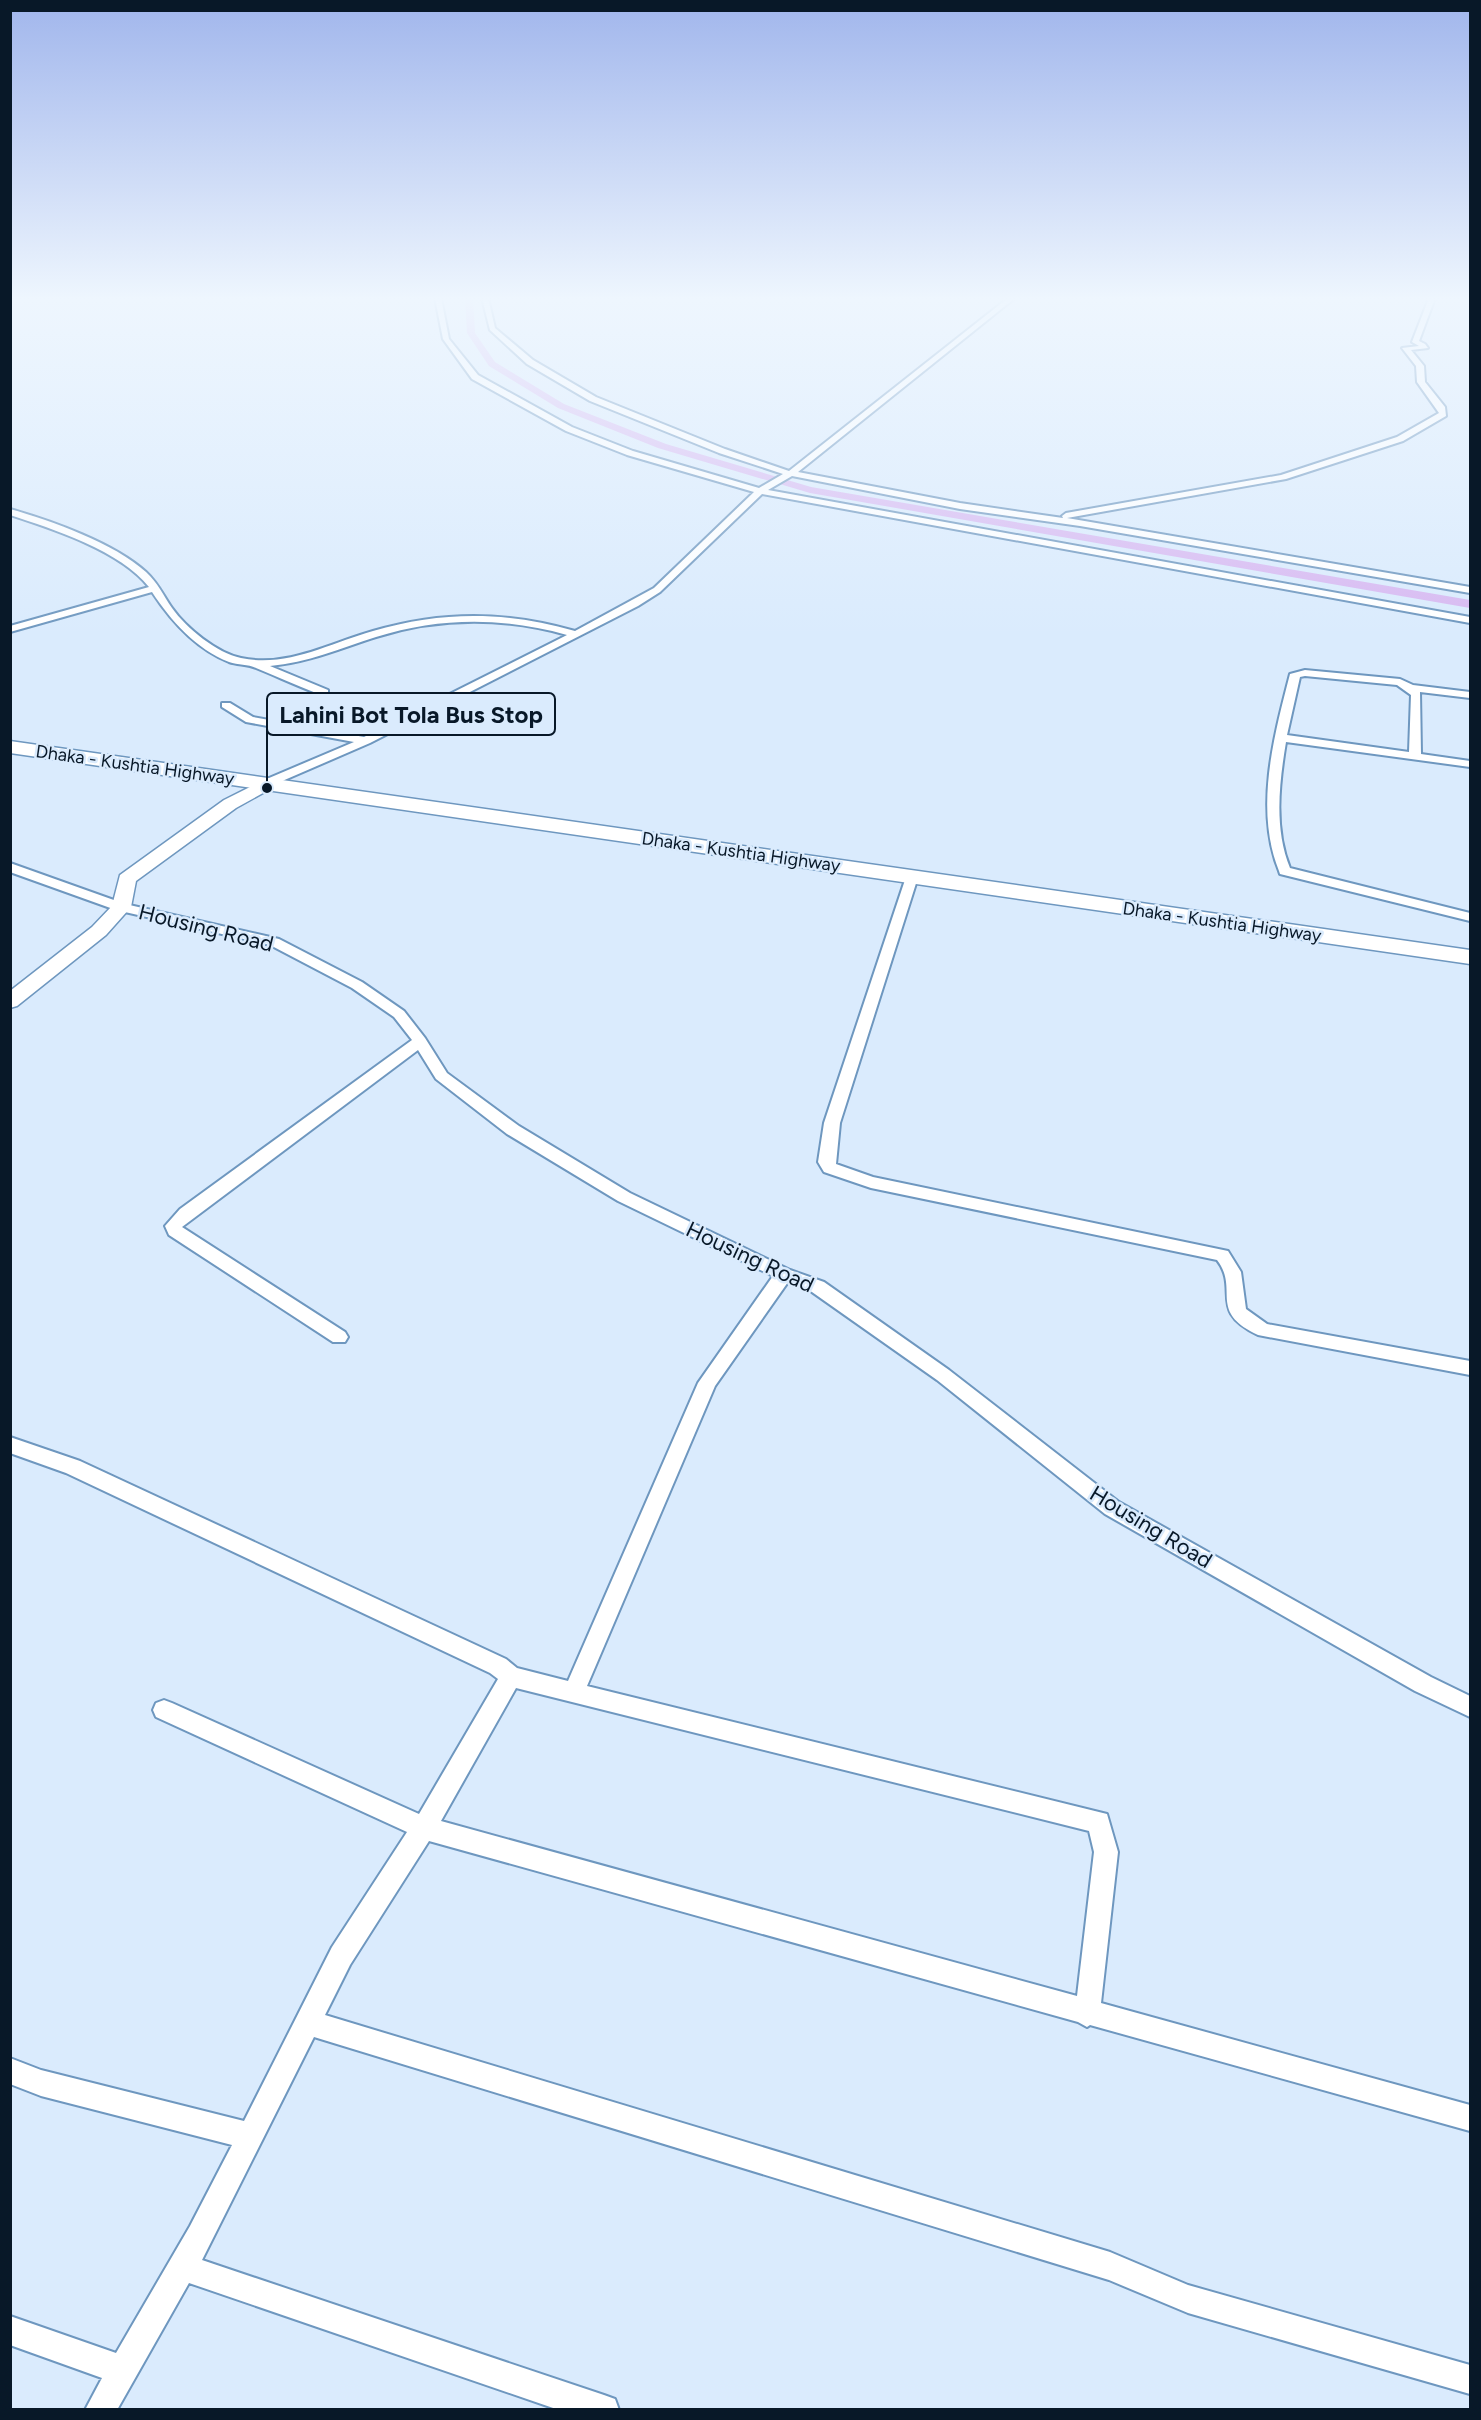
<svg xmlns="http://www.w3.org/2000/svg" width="1481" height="2420" viewBox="0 0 1481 2420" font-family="Figtree,sans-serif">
  <rect width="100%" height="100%" fill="#daebfd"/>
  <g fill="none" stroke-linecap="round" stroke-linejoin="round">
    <path fill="#d7b8f1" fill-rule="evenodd" d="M465,298H473L475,333L495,362L564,404L666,444L811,487L1470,600V608L810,493L658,448L558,408L489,366L467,333Z"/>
    <defs>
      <path id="street" d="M435,298H441L449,339L478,375L572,427L633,451L759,488L783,474L719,453L590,401L527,364L490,330L482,298H488L495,328L533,360L596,397L725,449L789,471L1008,298H1015L798,472L960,503L1063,518L1062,516L1066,513L1281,475L1397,437L1439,413L1417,382L1416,366L1402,348L1419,346L1412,342L1429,298H1435L1419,341L1425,344L1428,348L1411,350L1424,366L1425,382L1445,407L1446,416L1403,441L1286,479L1067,518L1470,587V593L1080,526L960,509L792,476L768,490L1470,617V623L762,494L660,592L638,606L370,743L266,788L260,784L262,781L354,742L246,722L222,707V703H230L253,717L364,737L567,635C503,617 440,617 376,637C341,648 307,663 270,666L328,690V694L307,706L302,703L316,693C295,685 276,676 256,668C248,664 238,665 229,662C196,649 171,621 152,592L10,632V626L149,587C121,551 53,529 10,515V509C52,521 114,543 146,572C158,583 163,595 172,608C186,628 217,653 241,658C287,668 330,643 373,631C442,611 505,611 575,631L654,588L754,492L627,455L566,431L472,379L443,339Z
        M1305,670L1400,679L1413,685L1470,692V698L1420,692L1421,754L1470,761V767L1286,742C1279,784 1274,829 1290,868L1470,913V921L1280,874L1279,871C1254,809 1274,736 1290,674ZM1305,676L1397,685L1411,695L1409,752L1287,735L1300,677Z
        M10,863L125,904L279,939L362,982L404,1011L425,1038L447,1073L519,1126L630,1193L790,1270L824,1282L949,1370L1119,1502L1431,1677L1470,1696V1717L1415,1691L1105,1514L937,1380L812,1292L788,1282L715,1386L587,1686L1107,1814L1118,1852L1101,2003L1470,2105V2131L1090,2025L1087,2027L1078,2022L429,1841L350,1965L325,2015L1110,2252L1188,2285L1470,2365V2394L1188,2313L1109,2280L314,2037L202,2260L604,2395L615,2399L619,2410H559L189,2283L117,2410H85L102,2378L10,2345V2316L116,2353L190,2226L232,2145L41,2096L10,2084V2058L41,2070L244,2121L332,1947L407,1832L156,1717L153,1710L156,1703L164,1700L172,1703L419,1814L498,1679L490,1673L66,1473L10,1453V1437L80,1461L506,1659L517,1668L568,1681L698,1383L773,1276L618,1201L507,1134L436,1079L418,1050L182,1227L345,1332L348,1337L345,1342H333L169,1235L165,1226L180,1209L412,1040L394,1017L352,988L270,945L116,910L10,872ZM516,1688L1089,1831L1094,1852L1077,1996L441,1821Z
        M912,873L918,877L840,1123L836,1164L873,1177L1228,1251L1241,1272L1246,1309L1267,1324L1470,1361V1375L1258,1335C1207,1311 1240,1290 1217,1260L871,1188L824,1172L818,1162L824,1123L906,877Z"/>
      <path id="secondary" d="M266,779L272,780L275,784L272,788L236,808L136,881L131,907L106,935L17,1006L10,1008V991L92,927L112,906L120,875L224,800Z"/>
      <path id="primary" d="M10,741L1470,950V964L10,753Z"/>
    </defs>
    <use href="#street" stroke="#6e97bf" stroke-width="4"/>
    <use href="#secondary" stroke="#6e97bf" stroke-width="3"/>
    <use href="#primary" stroke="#6e97bf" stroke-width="3"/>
    <use href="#street" fill="#fff" fill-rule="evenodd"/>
    <use href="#secondary" fill="#fff" fill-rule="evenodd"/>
    <use href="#primary" fill="#fff" fill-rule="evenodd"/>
  </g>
  <linearGradient id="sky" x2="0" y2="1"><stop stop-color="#a1b6ec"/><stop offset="0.47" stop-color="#eef6fe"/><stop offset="1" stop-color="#eef6fe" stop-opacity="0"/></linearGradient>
  <rect width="1481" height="636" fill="url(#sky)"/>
  <g text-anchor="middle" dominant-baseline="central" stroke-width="5" stroke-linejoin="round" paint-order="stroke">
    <g font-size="18" fill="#081828" stroke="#daebfd">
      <text transform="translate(135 765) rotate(8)">Dhaka - Kushtia Highway</text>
      <text transform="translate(741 852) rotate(8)">Dhaka - Kushtia Highway</text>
      <text transform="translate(1222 922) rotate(8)">Dhaka - Kushtia Highway</text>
    </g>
    <g font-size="22" fill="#081828" stroke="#daebfd">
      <text transform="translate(206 928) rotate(14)">Housing Road</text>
      <text transform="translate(750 1257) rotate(25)">Housing Road</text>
      <text transform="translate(1151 1527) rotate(31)">Housing Road</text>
    </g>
  </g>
  <path fill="none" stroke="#081828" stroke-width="2" d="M267 788L267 714"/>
  <circle fill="#081828" stroke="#daebfd" stroke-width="2" cx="267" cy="788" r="6"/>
  <rect fill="#daebfd" stroke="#081828" stroke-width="2" x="267" y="693" width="288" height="42" rx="6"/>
  <g font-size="24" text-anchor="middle" font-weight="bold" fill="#081828">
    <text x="411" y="723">Lahini Bot Tola Bus Stop</text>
  </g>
  <rect width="1481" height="2420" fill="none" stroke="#081828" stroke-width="24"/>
</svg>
